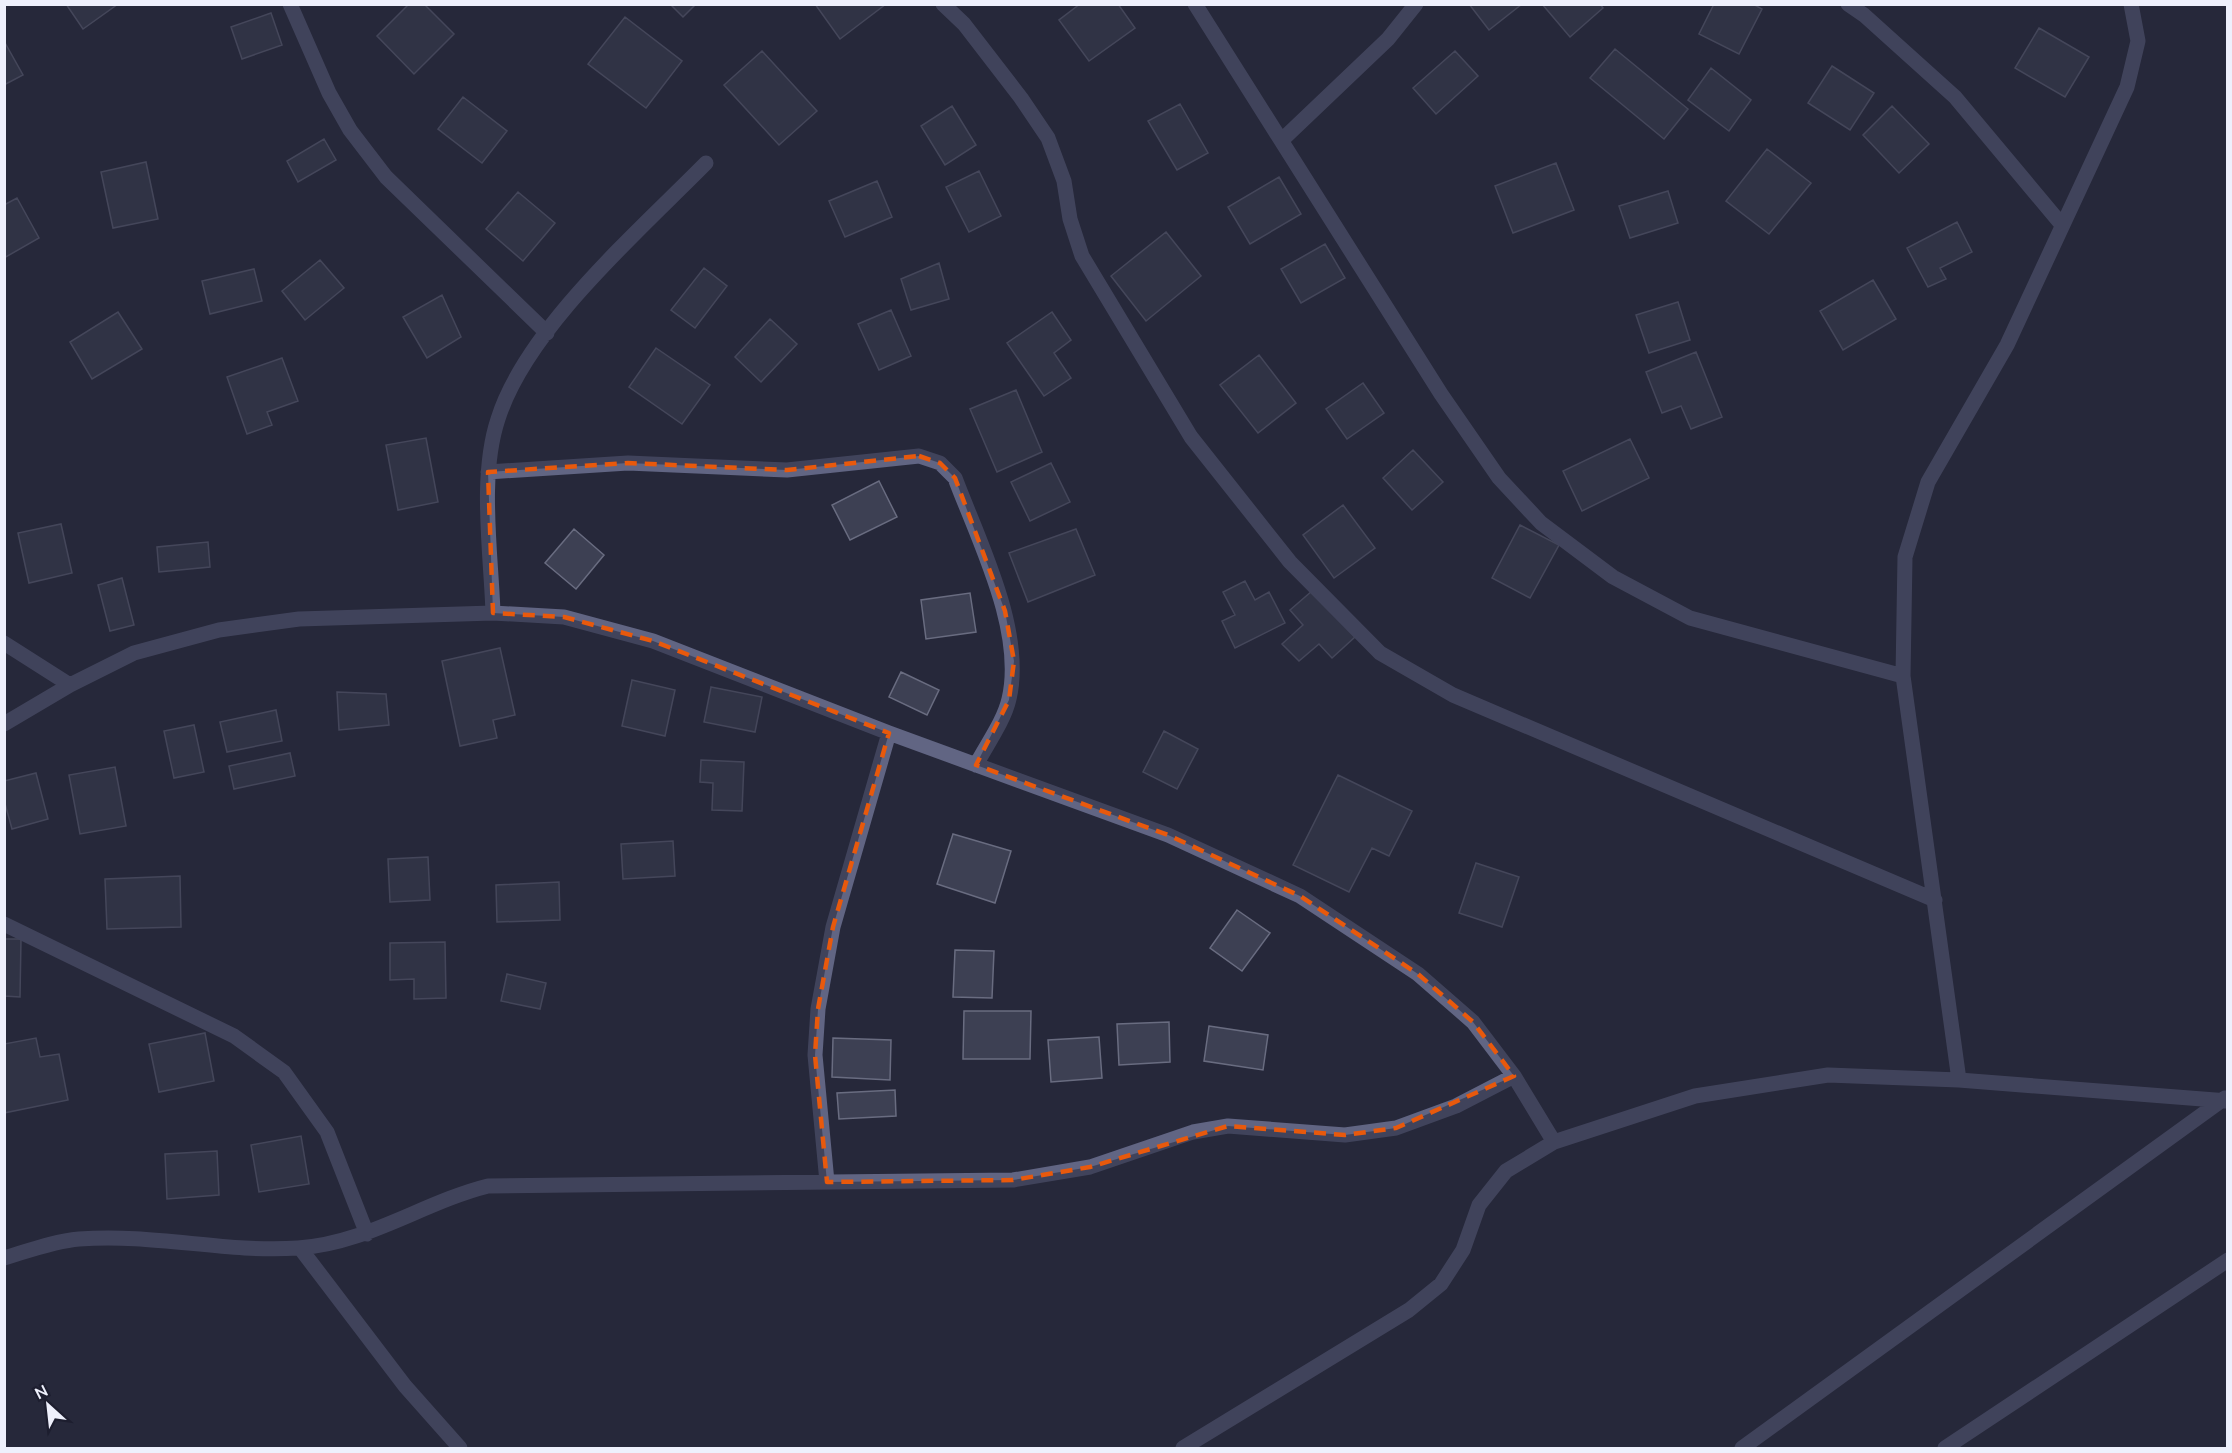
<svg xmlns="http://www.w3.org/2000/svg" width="2232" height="1453" viewBox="0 0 2232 1453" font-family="'Nunito Sans',sans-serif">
  <rect width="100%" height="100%" fill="#26283a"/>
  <path fill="#3d4053" stroke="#696c80" stroke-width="1.5" d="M66,4H118L83,29Z
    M409,4H424L454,34L414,74L377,36Z
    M670,4H696L683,17Z
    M815,4H886L840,39Z
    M1080,4H1118L1135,28L1089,61L1059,20Z
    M1469,4H1522L1489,30Z
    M1542,4H1600L1603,8L1570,37Z
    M1714,4H1753L1762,9L1739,54L1699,34Z
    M271,13L282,45L242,59L231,27Z
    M625,17L682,61L646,108L588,64Z
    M2039,28L2089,57L2065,97L2015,68Z
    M4,41L23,75L4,85Z
    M1615,49L1688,109L1664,139L1590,78Z
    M762,51L817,111L779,145L724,85Z
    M1455,51L1478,76L1436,114L1413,88Z
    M1832,66L1874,93L1850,130L1808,103Z
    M1711,68L1751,100L1729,131L1688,100Z
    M463,97L507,131L482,163L438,129Z
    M1180,104L1208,153L1177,170L1148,121Z
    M952,106L976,145L945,165L921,126Z
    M1892,106L1929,144L1899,173L1863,135Z
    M324,139L336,160L298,182L287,161Z
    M1767,149L1811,183L1769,234L1726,201Z
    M146,162L158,219L113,228L101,172Z
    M1556,163L1574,210L1513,233L1495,186Z
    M979,171L1001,216L969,232L946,187Z
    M1279,177L1301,214L1250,244L1228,207Z
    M877,181L892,217L845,237L829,201Z
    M1668,191L1678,223L1630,238L1619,206Z
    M518,192L555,223L523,261L486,229Z
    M17,198L39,238L4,258V205Z
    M1957,222L1972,252L1940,268L1946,279L1928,287L1907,248Z
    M1166,232L1201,276L1146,321L1111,276Z
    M1325,244L1345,278L1301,303L1281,269Z
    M320,260L344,288L305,320L282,291Z
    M939,263L949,299L911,310L901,279Z
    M704,268L727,286L695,328L671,310Z
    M254,269L262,301L210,314L202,281Z
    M1873,280L1896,319L1843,350L1820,311Z
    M442,295L461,337L427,358L403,317Z
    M1678,302L1690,340L1649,353L1636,315Z
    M891,310L911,356L879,370L858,324Z
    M118,312L142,349L92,379L70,342Z
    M1052,312L1071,340L1054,353L1071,378L1044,396L1007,343Z
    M770,319L797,344L761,382L735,357Z
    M656,348L710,385L682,424L629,387Z
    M1696,352L1722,417L1691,429L1681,406L1662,413L1646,372Z
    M1259,355L1296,403L1258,433L1220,385Z
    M282,358L298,401L267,412L272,425L247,434L227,377Z
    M1363,383L1384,413L1347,439L1326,409Z
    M1016,390L1042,452L997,472L970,409Z
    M426,438L438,502L398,510L386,445Z
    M1630,439L1649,478L1582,511L1563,471Z
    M1413,450L1443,482L1412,510L1383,478Z
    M1051,463L1070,502L1030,521L1011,482Z
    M879,481L897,517L850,540L832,505Z
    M1343,505L1375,548L1334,578L1303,535Z
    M61,524L72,573L29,583L18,533Z
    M1520,525L1559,545L1530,598L1492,578Z
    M574,529L604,555L576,589L545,563Z
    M1076,529L1095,575L1028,602L1009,553Z
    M208,542L210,567L159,572L157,547Z
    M122,578L134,625L110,631L98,585Z
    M1245,581L1255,600L1269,592L1285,623L1235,648L1222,621L1235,615L1223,592Z
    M1312,591L1355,637L1332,658L1319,644L1299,661L1282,644L1303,625L1290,610Z
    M970,593L976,632L926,639L921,600Z
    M500,648L515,715L493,720L497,738L460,746L442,661Z
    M901,672L939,690L927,715L889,697Z
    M632,680L675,690L665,736L622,726Z
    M711,687L762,697L755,732L704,722Z
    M337,692L386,694L389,725L339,730Z
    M276,710L282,741L227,752L220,722Z
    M194,725L204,772L174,778L164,731Z
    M1164,731L1198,749L1177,789L1143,772Z
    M290,753L295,776L234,789L229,766Z
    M701,760L744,762L742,811L712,810L713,783L700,782Z
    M115,767L126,826L80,834L69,775Z
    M36,773L48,819L12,829L4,800V781Z
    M1338,775L1412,811L1389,856L1372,848L1349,892L1293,865Z
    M953,834L1011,851L995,903L937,884Z
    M673,841L675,876L623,879L621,844Z
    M428,857L430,900L390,902L388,859Z
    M1476,863L1519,877L1502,927L1459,913Z
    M180,876L181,927L107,929L105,879Z
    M559,882L560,920L497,922L496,885Z
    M1237,910L1270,933L1242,971L1210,948Z
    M4,939H21L20,997L4,996Z
    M445,942L446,998L414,999V979L390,980V943Z
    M955,950L994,951L992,998L953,997Z
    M507,974L546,983L540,1009L501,1001Z
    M964,1011H1031L1030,1059H963Z
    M1169,1022L1170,1062L1119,1065L1117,1024Z
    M1209,1026L1268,1035L1263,1070L1204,1061Z
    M205,1033L214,1081L159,1092L149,1044Z
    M1099,1037L1102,1078L1051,1082L1048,1040Z
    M36,1038L40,1057L59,1054L68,1100L4,1113V1044Z
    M833,1038L891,1040L890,1080L832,1077Z
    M895,1090L896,1116L839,1119L837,1093Z
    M301,1136L309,1184L259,1192L251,1145Z
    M217,1151L219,1195L167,1199L165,1154Z"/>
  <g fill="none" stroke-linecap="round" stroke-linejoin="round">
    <path stroke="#616583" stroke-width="15" d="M290,4L329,93L350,130L386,177L547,333
      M943,4L964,24L1021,98L1048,138L1064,181L1070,219L1082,256L1191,437L1290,562L1380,653L1453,695L1935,900
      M1195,4L1441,394L1499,478L1541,523L1613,577L1690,618L1903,676
      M1848,4L1864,15L1955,97L2062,225
      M1282,140L1388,39L1416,4
      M488,472L628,463L787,470L919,456L940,463L955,478C979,542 1025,631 1009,699C1004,721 987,744 976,765
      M493,613C491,553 479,476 498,419C526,329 640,230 706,163
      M4,643L70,685
      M4,724L70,685L134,653L219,630L299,619L493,613L564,617L653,641L889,733L1168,835L1300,896L1418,974L1473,1022L1514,1076L1554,1142
      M4,924L234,1036L284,1072L327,1132L367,1234
      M1959,1080L1903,676L1905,557L1928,482L2007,345L2127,87L2138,41L2131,4
      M827,1182L815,1055L818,1009L833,927L889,733
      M300,1248L405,1386L460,1448
      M4,1258C28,1251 54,1241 79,1239C153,1233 225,1253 298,1248C366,1244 424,1202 488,1186L1013,1180L1090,1167L1193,1132L1228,1126L1345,1135L1396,1128L1456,1106L1514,1076
      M1183,1448L1409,1310L1441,1284L1463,1250L1479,1205L1506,1171L1554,1142L1695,1096L1828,1075L1959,1080L2228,1101
      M1742,1448L2225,1098
      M1945,1448L2228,1260"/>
  </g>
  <path d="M0 0H2232V1453H0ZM919,456L940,463L955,478L1005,611L1014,661L1009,700L976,765L1168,835L1300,896L1418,974L1473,1022L1514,1076L1396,1128L1345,1135L1228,1126L1090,1167L1013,1180L827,1182L815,1055L818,1009L833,927L889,733L653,641L564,617L493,613L488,472L628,463L787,470Z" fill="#26283a" fill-opacity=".55" fill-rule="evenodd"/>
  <path fill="none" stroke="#e8590c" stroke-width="4.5" stroke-dasharray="12 8" stroke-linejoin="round" d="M919,456L940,463L955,478L1005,611L1014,661L1009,700L976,765L1168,835L1300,896L1418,974L1473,1022L1514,1076L1396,1128L1345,1135L1228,1126L1090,1167L1013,1180L827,1182L815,1055L818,1009L833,927L889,733L653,641L564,617L493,613L488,472L628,463L787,470Z"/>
  <rect width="2232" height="1453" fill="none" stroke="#eef0fc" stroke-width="12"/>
  <g transform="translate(48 1405) rotate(333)" stroke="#1d1e2f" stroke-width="4.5" paint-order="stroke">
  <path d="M0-4.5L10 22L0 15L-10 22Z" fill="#eef0fc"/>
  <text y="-9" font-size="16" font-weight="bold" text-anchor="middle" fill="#eef0fc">N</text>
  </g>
</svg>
